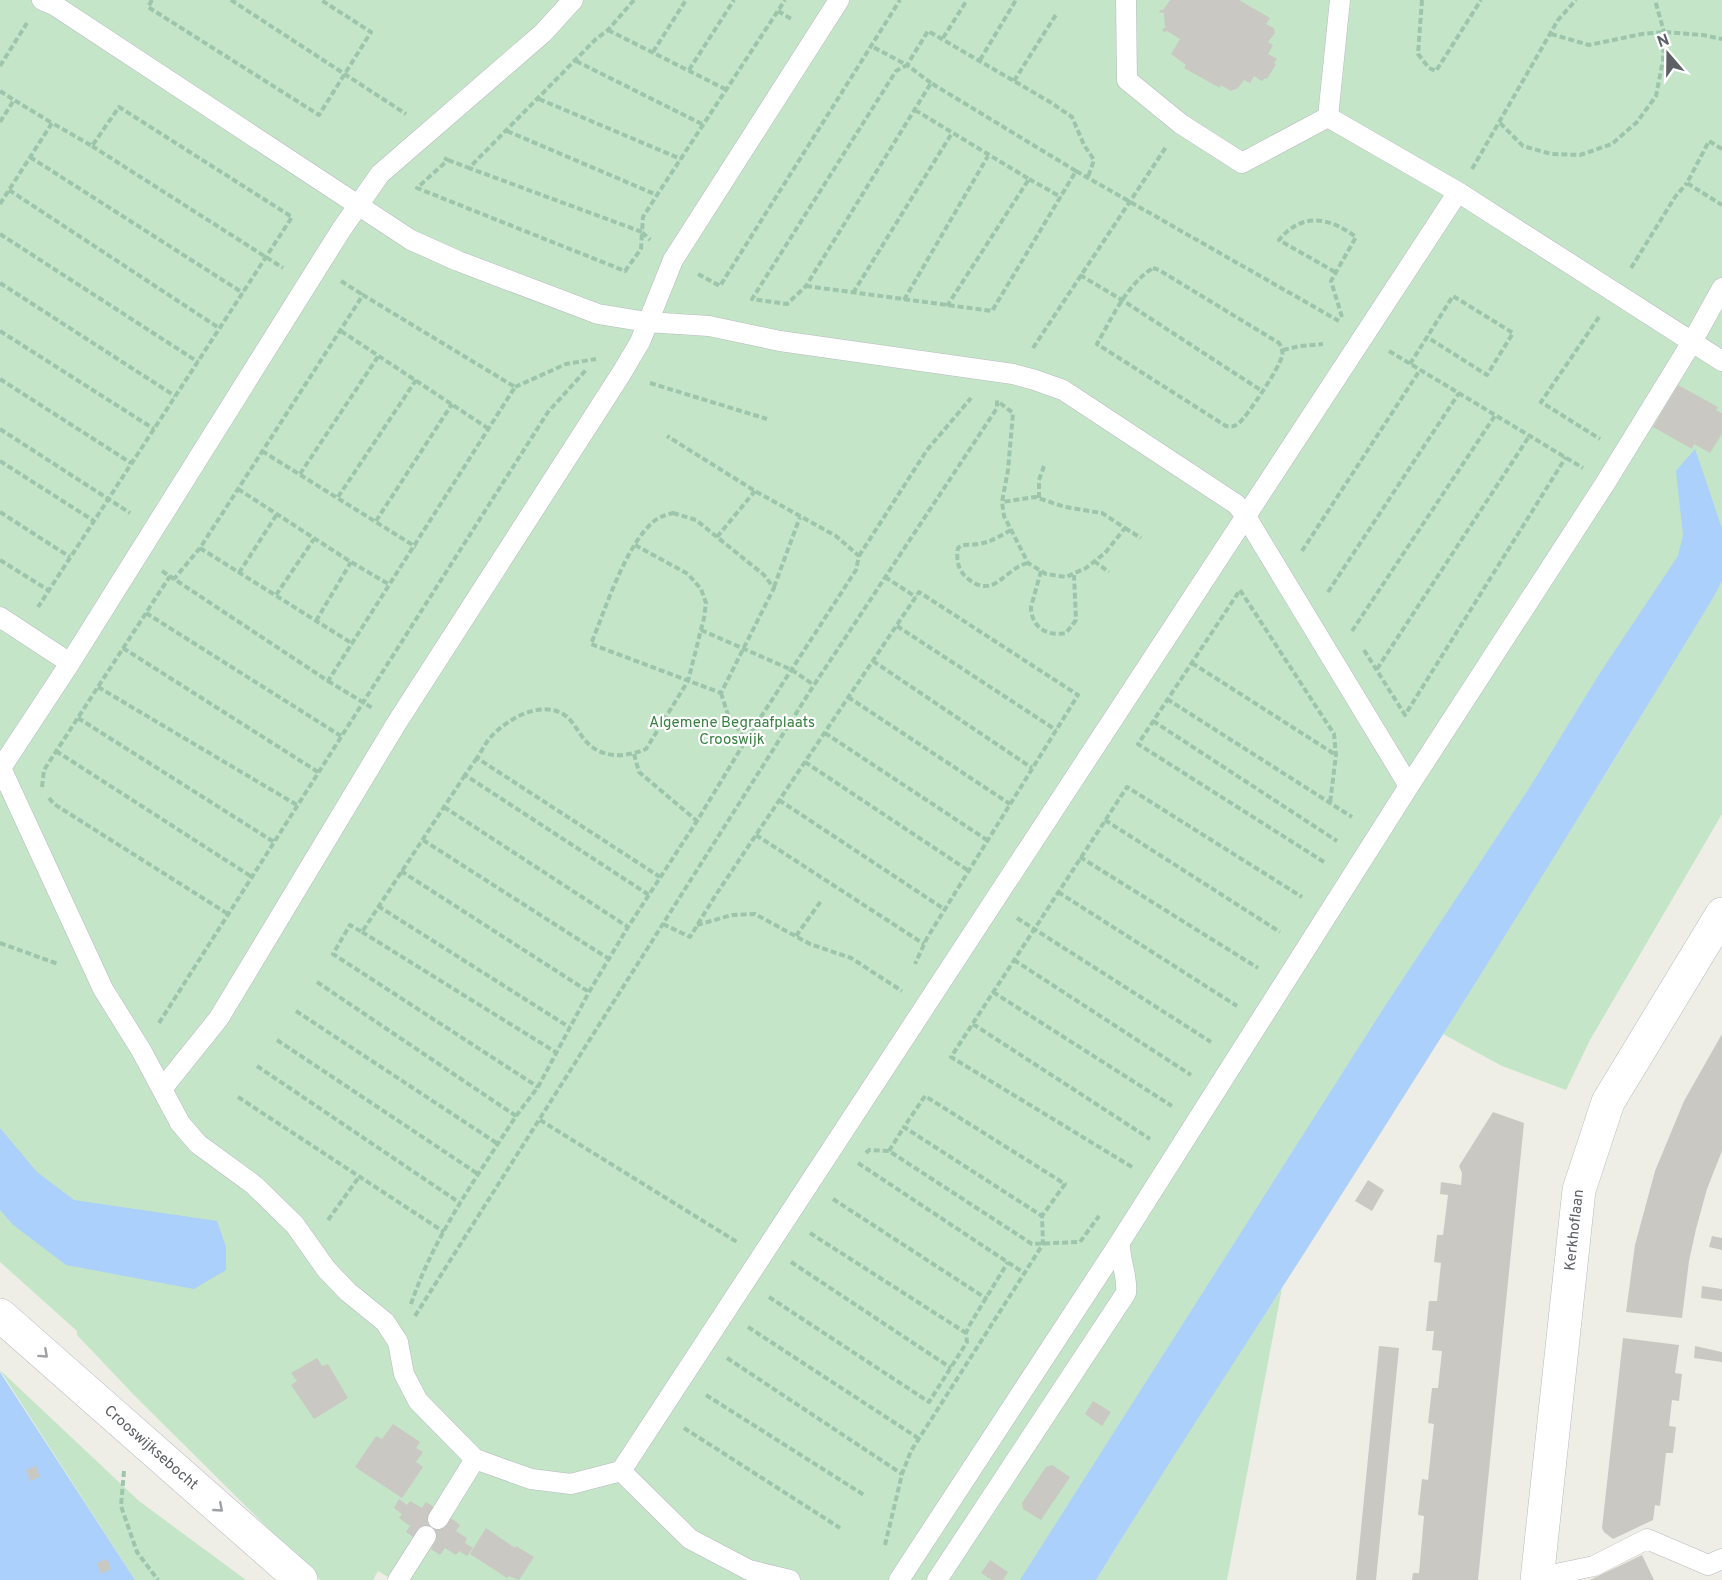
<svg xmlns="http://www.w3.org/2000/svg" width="1722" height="1580" viewBox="0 0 1722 1580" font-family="Overpass,sans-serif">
  <rect width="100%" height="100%" fill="#efeee6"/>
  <path fill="#c4e5c7" d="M0,0H1722V528L1712,499L1668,632L1059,1580H393L378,1571L373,1580H320L133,1394L77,1335V1331L0,1262V1210L12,1224L0,1179Z
    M1722,581V814L1590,1040L1566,1090L1502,1066L1443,1034L1621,749Z
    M1282,1288L1227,1580H1096L1175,1452Z
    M0,1370L139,1501L246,1580H135Z"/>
  <path fill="#aad0fb" d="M1695,449L1722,528V581L1713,598C1582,814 1448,1028 1312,1241C1240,1354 1166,1466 1096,1580H1020L1385,1006L1528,790L1600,673L1678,556L1683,535L1676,471Z
    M0,1128L37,1172L74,1200L217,1221L226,1247V1270L194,1289L66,1265L12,1224L0,1210Z
    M0,1372L135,1580H0Z"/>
  <path fill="#cac8c2" d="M1170,0H1239L1270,18L1266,24L1274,28L1275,33L1268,42L1273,45L1268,54L1277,59L1274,63L1276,64L1267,79L1265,78L1262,81L1254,76L1250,83L1244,80L1238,88L1231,91L1221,85L1220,88L1184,68L1186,65L1171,54L1180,39L1167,31L1164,32L1162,29L1165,28L1164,13L1159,12L1160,10H1163Z
    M1678,385L1718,407L1716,410L1722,413V434L1710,453L1694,444L1692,449L1653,427Z
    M1722,1034V1151L1707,1189L1696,1229L1689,1261L1682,1318L1626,1312L1635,1245L1655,1171L1684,1101Z
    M1493,1112L1524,1123L1478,1580H1412L1413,1573H1419L1424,1516L1418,1515L1422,1479L1428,1480L1434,1424L1428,1423L1432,1388H1438L1442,1351L1432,1350L1434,1331H1426L1429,1301H1437L1441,1263L1434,1262L1437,1235H1443L1448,1195L1440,1194L1441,1182L1461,1185L1462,1173L1459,1166Z
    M1368,1180L1384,1190L1372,1211L1355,1201Z
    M1712,1236L1722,1238V1250L1709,1247Z
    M1702,1286L1722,1289V1301L1701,1298Z
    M1623,1338L1679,1345L1675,1373L1682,1374L1679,1401L1672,1400L1669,1426L1676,1427L1673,1453H1666L1660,1506L1655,1505L1653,1520L1613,1539L1604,1532L1602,1528Z
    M1379,1346L1399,1348L1376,1580H1356Z
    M1695,1346L1722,1352V1362L1694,1358Z
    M317,1358L322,1366L328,1364L348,1398L314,1419L291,1385L297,1381L291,1373Z
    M1093,1401L1111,1412L1102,1426L1085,1414Z
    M393,1424L420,1442L416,1448L423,1452L416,1462L423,1467L402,1498L355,1467L376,1436L382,1439Z
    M1052,1465L1070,1477L1041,1520L1023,1509L1022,1503L1046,1467Z
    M36,1466L40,1477L30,1481L26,1470Z
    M399,1499L407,1505L410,1501L422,1508L426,1502L435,1508L431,1514L447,1524L451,1518L460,1525L456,1531L467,1538L465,1543L473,1548L467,1556L459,1551L456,1555L445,1548L440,1555L431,1549L435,1542L420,1531L415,1538L406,1532L410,1526L399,1518L402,1514L394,1508Z
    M486,1528L515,1548L516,1546L534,1557L519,1580L509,1576L507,1578L470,1554Z
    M1642,1555L1654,1580H1590Z
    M107,1559L111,1569L101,1574L97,1563Z
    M990,1560L1008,1572L1003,1580H992L981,1573Z"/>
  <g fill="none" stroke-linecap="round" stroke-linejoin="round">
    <defs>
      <path id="service" d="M42,0L54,5L411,240L458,261L598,314L647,322L709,326L780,341L1013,374L1035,380L1063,390L1236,504L1245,515L1409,786
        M573,0L543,33L380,174L341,230L70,663L1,768L103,989L141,1050L180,1123L198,1144L254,1185L295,1225L326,1269L348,1292L385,1322L398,1342L404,1374L418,1401L475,1459L531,1479L571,1484L621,1471L690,1539L749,1570L790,1580
        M1126,0L1127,80L1181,124L1242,163L1328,117L1340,0
        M1328,117L1458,192L1722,361
        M0,617L70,663
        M162,1089L219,1018L396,724L621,374L640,342L673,260L839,0
        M621,1471L1458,192
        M438,1519L475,1459
        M1537,1578L1594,1566L1647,1539L1708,1565L1722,1559
        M398,1580L426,1536
        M899,1580L1120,1242L1409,786L1606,482L1692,342L1722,288
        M937,1580L1126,1293C1128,1275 1119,1260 1120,1242"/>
      <g id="minor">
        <path id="s1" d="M0,1315L301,1580"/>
        <path id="s2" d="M1537,1580L1579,1190L1608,1102L1722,914"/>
      </g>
    </defs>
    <use href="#service" stroke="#b8babf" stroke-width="21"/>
    <use href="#minor" stroke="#b8babf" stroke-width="34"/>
    <path stroke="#9dc5ac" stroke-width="4" stroke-dasharray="6 3" stroke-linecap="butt" d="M152,0L148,7L319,115L371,32L321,0
      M231,0L406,114
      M634,0L608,30L596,39L469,168L642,232L643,217L657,195L785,0
      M1422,0L1418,54L1429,68L1436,71L1481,0
      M778,11L793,20
      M608,30L725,89
      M1551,34L1589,45L1642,34L1664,32L1703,35L1722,39
      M943,38L967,0
      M653,52L686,0
      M980,60L1016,0
      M576,61L702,124
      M0,66L27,23
      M689,70L734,0
      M1014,81L1057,13
      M931,83L907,65L928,31L1050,102L1072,117L1084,145L1094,160L1088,177
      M0,91L14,100
      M539,99L681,159
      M915,110L1029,179L947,306
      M0,122L14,100L52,123
      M1500,123L1523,146L1551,154L1580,155L1612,144L1637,122L1656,96L1663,60L1664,32L1655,0
      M507,131L657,195
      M92,146L283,268
      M1722,149L1709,141L1687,183L1722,205
      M30,157L243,293
      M444,158L448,160L417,188L625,271L641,249L642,232L650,240
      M448,160L469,168
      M1472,169L1558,20L1576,0
      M1076,171L1339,321
      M1029,179L1061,197
      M9,190L219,328
      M0,204L52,123L92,146L119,107L292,217L38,607
      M0,234L198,362
      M1153,268L1159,270L1279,343C1282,348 1283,351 1282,356C1280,367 1248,415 1239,423C1235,427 1231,427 1226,426L1097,344C1111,319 1128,283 1153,268Z
      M1631,268L1675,197L1687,183
      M1335,272L1279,240C1302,212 1329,217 1356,237L1331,281L1342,317
      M698,274L720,286L900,0
      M1080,275L1122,300L1262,391
      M341,281L363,295
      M0,283L175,396
      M806,286L992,311L1076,171L931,83L806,286L787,304L752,299L896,71L907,65L871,46
      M853,293L952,133
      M904,300L988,156
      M1599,317L1541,402L1600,439
      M0,331L154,429
      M341,331L489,429
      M1033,348L1166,147
      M1283,350L1300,346L1323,344
      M1389,351L1583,468
      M1410,364L1453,296L1513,333L1487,375L1427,337
      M0,379L131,463
      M650,383L767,419
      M515,387L566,364L596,359
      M1000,403L1013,413L1008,470L1002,502L1004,516L1028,563L1046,574L1066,577L1086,568L1105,553L1125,528L1102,513L1065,507L1035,497L1002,502
      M0,429L130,513
      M262,451L416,547
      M0,461L94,521
      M300,474L379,355
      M238,489L351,562L390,585
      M338,497L416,380
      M1039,498V480L1044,466
      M0,512L70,557
      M673,513L696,520L764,575L774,588L721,693L591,644C605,610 625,547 652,523C658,517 665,515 673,513Z
      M376,521L452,404
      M1125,528L1141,538
      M1011,530C991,541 986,545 962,545L958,548C956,560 958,570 967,578C995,601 1004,568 1028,563
      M717,537L755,491
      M635,545L688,574L701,589L706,603L704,618L688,681L646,749C624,758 600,759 584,739C577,731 573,720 563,714C539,700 505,720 489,739C485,744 481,752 477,758L660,877
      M200,548L353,644
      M1302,551L1420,370
      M859,556L927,450L971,398
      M0,560L48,590
      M1094,561L1109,572
      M162,571L328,681L515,387L363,295L200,548L174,579
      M1041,571L1031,607C1031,627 1047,637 1066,633L1076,620L1074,575
      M239,573L277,514
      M885,577L916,597
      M774,587L800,517
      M1328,592L1459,393
      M276,595L314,539
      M146,613L341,736
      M316,621L351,562
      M897,626L1056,730
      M701,630L792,670L814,685
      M1352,631L1496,414
      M123,648L318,772
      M1364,650L1405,715L1566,457
      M873,661L1032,768
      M1192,663L1336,755
      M1377,669L1530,435
      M328,681L374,709
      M98,687L297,805
      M721,693L728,715L746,740
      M848,697L1010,804
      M1167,699L1352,817
      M78,718L274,842
      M1153,721L1337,841
      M825,733L987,840
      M56,751L252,877
      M634,754L639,772L697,821
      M477,758L465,775L649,895
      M805,762L969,871
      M465,775L362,932L350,925L333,954L538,1087
      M42,787L44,770L170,576
      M49,798L54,804L228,914
      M779,800L944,909
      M444,807L628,927
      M1105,820L1280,932
      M756,835L924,944
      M423,840L609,959
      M1080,857L1258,968
      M1324,862L1138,744L1240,590L1334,734L1336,755L1330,803
      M401,871L589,992
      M1058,892L1237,1006
      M378,906L569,1027
      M1017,918L1211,1042
      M663,924L690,937L715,896L919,592L1078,695L927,938L915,964
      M697,925L732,915L755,914L810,944L851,958L902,991
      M362,932L557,1053
      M796,936L821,901
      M0,943L58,964
      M1014,960L1191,1075
      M317,982L516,1116C477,1177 433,1237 410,1307
      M993,992L1172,1106
      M296,1011L498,1144
      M159,1023L548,412L586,370
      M973,1024L1150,1139
      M277,1040L478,1174
      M257,1066L460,1203
      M238,1097L444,1232
      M516,1116L538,1087L589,992L628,927L697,821L746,740L856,570L859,556L836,536L755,491L667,436
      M540,1120L737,1242
      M889,1151L904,1127
      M866,1153L869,1150L889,1151L1032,1244L1080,1242L1099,1216
      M858,1163L1024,1273
      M1132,1167L951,1057L1127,787L1302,897
      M833,1199L987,1299
      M328,1220L359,1177
      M810,1233L966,1333
      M791,1262L951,1368
      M769,1297L929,1402L967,1342L966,1333L969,1326L1008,1262
      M415,1316L814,685L997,408V399
      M748,1327L921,1440
      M727,1358L902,1474
      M706,1395L864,1495
      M684,1428L840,1528
      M124,1471L121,1506L137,1552L158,1580
      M885,1545L902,1474L911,1451L1043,1244L1042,1216L1065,1184L925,1096L904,1127L1042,1216"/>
    <use href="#service" stroke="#fff" stroke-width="20"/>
    <use href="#minor" stroke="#fff" stroke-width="33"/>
  </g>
  <defs><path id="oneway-chevron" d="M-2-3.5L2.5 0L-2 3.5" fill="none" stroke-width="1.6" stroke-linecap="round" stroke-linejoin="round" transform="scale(1.5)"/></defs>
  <g stroke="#9ea0a3">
    <use href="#oneway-chevron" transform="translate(44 1354) rotate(42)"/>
    <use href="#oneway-chevron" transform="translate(219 1508) rotate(41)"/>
  </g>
  <g text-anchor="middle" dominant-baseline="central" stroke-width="4.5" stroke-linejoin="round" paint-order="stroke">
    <g font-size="15" fill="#388142" stroke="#fff">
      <text x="732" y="723">Algemene Begraafplaats<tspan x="732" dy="17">Crooswijk</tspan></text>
    </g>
    <g font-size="15" fill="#5d6065" stroke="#fff">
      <text stroke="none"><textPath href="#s2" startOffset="352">Kerkhoflaan</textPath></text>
      <text stroke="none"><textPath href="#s1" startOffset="201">Crooswijksebocht</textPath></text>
    </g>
  </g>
  <g transform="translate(1668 54) rotate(340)" stroke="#ffffff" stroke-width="4.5" paint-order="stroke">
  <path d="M0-4.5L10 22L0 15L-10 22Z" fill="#5d6065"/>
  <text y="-9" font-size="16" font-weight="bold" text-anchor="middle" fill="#5d6065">N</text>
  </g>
</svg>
